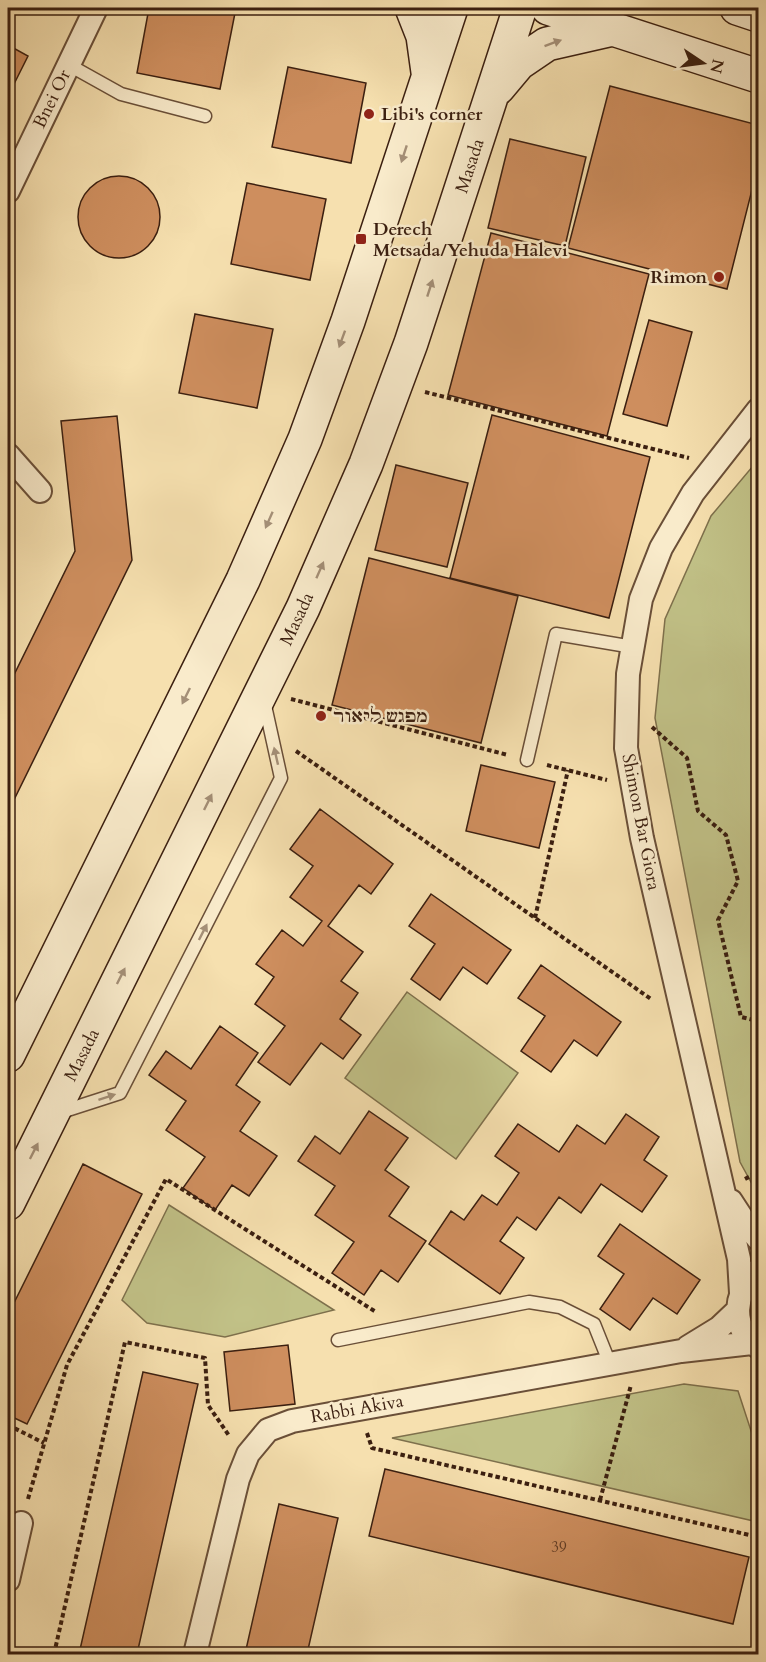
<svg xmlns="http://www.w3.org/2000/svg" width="766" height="1662" viewBox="0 0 766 1662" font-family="Cardo,'Frank Ruhl Libre',serif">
  <rect width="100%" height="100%" fill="#f6e0af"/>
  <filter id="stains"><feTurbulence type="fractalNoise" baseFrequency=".00333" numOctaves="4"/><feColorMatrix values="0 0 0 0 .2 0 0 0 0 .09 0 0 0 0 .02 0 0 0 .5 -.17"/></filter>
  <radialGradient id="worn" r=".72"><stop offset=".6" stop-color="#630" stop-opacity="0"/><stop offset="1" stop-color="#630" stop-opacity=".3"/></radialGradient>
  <path fill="#c1c187" stroke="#7e704c" stroke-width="1.5" d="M758,460V1195L740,1162L655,718L665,619L711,516Z
    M407,992L518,1073L456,1159L345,1078Z
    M169,1205L334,1310L225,1337L147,1323L122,1300Z
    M684,1384L738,1391L758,1452V1522L392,1438Z"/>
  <path fill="#ce8e5e" stroke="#3b1f10" stroke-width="1.5" d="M149,8H236L220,89L137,73Z
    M8,45L28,56L8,96Z
    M288,67L366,83L351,163L272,147Z
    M610,86L758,125V166L727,289L568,248Z
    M510,139L586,157L565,246L488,228Z
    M78 217a41 41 0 1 1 82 0a41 41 0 1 1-82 0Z
    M247,183L326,199L310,280L231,264Z
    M491,233L649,274L607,436L448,395Z
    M195,314L273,329L257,408L179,393Z
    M649,320L692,332L667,426L623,414Z
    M492,415L650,457L609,618L450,578Z
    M117,416L132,560L8,812V687L75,551L61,421Z
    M396,465L468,483L447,567L375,550Z
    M369,558L518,596L481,743L332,705Z
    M481,765L555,782L539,848L466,831Z
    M320,809L393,864L371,894L359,885L328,926L363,952L341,981L358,993L340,1019L361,1035L343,1059L321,1043L290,1085L258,1062L285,1026L255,1004L274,977L256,964L282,930L303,946L322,921L290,897L313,866L290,849Z
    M431,894L511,950L487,984L463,967L440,1000L411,979L435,944L409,926Z
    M541,965L621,1022L597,1056L574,1040L551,1072L521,1051L545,1016L518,998Z
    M220,1026L258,1053L236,1085L260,1102L240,1131L277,1156L249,1196L232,1185L215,1210L183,1188L205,1157L166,1130L186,1101L149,1075L166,1051L191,1069Z
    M369,1111L408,1138L385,1170L409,1187L389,1216L426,1241L398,1282L381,1270L364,1295L332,1273L354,1242L315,1215L335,1186L298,1161L315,1136L340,1154Z
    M626,1114L659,1137L644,1160L667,1176L642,1212L601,1184L581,1213L559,1197L536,1230L517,1217L500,1241L524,1258L500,1294L429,1244L451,1211L464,1220L482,1195L497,1205L519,1173L495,1156L518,1124L559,1152L577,1125L605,1144Z
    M83,1164L142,1194L27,1424L8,1415V1315Z
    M620,1224L700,1280L677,1314L653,1298L630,1330L600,1309L624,1274L598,1256Z
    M288,1345L295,1404L230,1411L224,1352Z
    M143,1372L198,1384L137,1654H79Z
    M385,1469L749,1557L733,1624L369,1536Z
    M279,1504L338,1518L307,1654H245Z"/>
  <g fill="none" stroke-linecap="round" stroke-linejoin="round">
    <defs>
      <path id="lane" d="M69,65L121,94L205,116
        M527,760L556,634L633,647
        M58,1113L120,1093L281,778L264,701
        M338,1340L529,1302L560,1307L594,1324L610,1364"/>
      <path id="street" d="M8,191L96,8
        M8,455L40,491
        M731,1201L746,1224L758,1239
        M758,1270C734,1293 729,1326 758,1347
        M741,1293L739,1259L642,838L626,748L628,674L641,599L661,548L693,493L758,410
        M688,1347L719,1328L738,1310
        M8,1580L21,1523
        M195,1654L238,1479L248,1454L268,1430L292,1421L681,1351L752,1343"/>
      <path id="secondary" d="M412,8L423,36L428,72
        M548,8L758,76
        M737,8L758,15
        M498,88L519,63L547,44L613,29
        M8,1055L243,580L305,439L348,321L451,8
        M8,1203L303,608L366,464L411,343L520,8"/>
    </defs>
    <use href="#lane" stroke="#6a4f38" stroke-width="15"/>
    <use href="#street" stroke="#6a4f38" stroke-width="26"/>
    <use href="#secondary" stroke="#3b1f10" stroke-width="36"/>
    <path stroke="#3b1f10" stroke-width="4" stroke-dasharray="4.5 3" stroke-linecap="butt" d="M425,392L689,458
      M291,699L508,755
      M652,727L687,758L698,811L726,835L738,881L718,920L741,1017L758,1021
      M296,751L651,999
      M547,765L607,780
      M535,918L568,770
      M745,1179L758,1172
      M8,1425L44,1443
      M367,1433L372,1448L758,1537
      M28,1499L67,1365L166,1179L376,1312
      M600,1500L631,1385
      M54,1654L125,1342L205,1358L208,1405L230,1437"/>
    <use href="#lane" stroke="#f9ebcb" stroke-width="12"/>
    <use href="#street" stroke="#f9ebcb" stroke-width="22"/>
    <use href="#secondary" stroke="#f9ebcb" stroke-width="33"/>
  </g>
  <defs><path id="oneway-solid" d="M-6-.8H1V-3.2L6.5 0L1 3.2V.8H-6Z" transform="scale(1.5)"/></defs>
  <g fill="#a48f77">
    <use href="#oneway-solid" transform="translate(553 43) rotate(-20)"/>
    <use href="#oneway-solid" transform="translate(404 154) rotate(108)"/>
    <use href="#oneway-solid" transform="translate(430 288) rotate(-72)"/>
    <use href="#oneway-solid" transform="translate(342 339) rotate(110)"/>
    <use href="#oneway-solid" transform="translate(269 520) rotate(114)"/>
    <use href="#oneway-solid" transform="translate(320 570) rotate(-66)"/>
    <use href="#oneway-solid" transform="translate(186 696) rotate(116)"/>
    <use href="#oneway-solid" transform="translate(276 756) rotate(-103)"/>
    <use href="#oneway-solid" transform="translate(208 802) rotate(-64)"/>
    <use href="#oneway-solid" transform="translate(203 932) rotate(-63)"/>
    <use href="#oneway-solid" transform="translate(121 976) rotate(-63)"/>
    <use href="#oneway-solid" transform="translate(107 1097) rotate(-18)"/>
    <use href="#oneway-solid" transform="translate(34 1151) rotate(-63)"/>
  </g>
  <g fill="#8f2418" stroke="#f9ebcb" stroke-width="2">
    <circle cx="369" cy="114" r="6"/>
    <rect x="355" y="233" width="12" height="12" rx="3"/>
    <circle cx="719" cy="277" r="6"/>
    <circle cx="321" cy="716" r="6"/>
  </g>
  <g text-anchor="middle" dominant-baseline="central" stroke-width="5" stroke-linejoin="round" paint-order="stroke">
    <g font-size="15" fill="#603b24">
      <text x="559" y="1547">39</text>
    </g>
    <g font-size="18" fill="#3b1f10" stroke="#f9ebcb">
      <text transform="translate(52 99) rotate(-64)">Bnei Or</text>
      <text transform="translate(470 166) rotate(-72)">Masada</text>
      <text transform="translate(297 619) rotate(-65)">Masada</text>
      <text transform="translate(641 822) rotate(79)">Shimon Bar Giora</text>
      <text transform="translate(82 1055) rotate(-63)">Masada</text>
      <text transform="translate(357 1409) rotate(-10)">Rabbi Akiva</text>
    </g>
    <g font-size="18" font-weight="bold" fill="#3b1f10" stroke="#f9ebcb" text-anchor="start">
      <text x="381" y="114">Libi's corner</text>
      <text x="373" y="229">Derech<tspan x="373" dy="21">Metsada/Yehuda Halevi</tspan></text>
      <text x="707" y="277" text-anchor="end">Rimon</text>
      <text x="333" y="716">מפגש ליאור</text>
    </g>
  </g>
  <rect width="766" height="1662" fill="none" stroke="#f6e0af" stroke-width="30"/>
  <rect x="9" y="9" width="748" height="1644" fill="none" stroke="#3b1f10" stroke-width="3"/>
  <rect x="15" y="15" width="736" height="1632" fill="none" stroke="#3b1f10" stroke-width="1.5"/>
  <g transform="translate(703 63) rotate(103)" stroke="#f9ebcb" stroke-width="4.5" paint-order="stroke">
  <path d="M0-4.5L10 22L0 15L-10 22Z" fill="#3b1f10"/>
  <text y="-9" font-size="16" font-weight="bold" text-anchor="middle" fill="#3b1f10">N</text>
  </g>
  <rect width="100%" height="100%" filter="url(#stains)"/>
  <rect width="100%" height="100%" fill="url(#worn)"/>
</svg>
